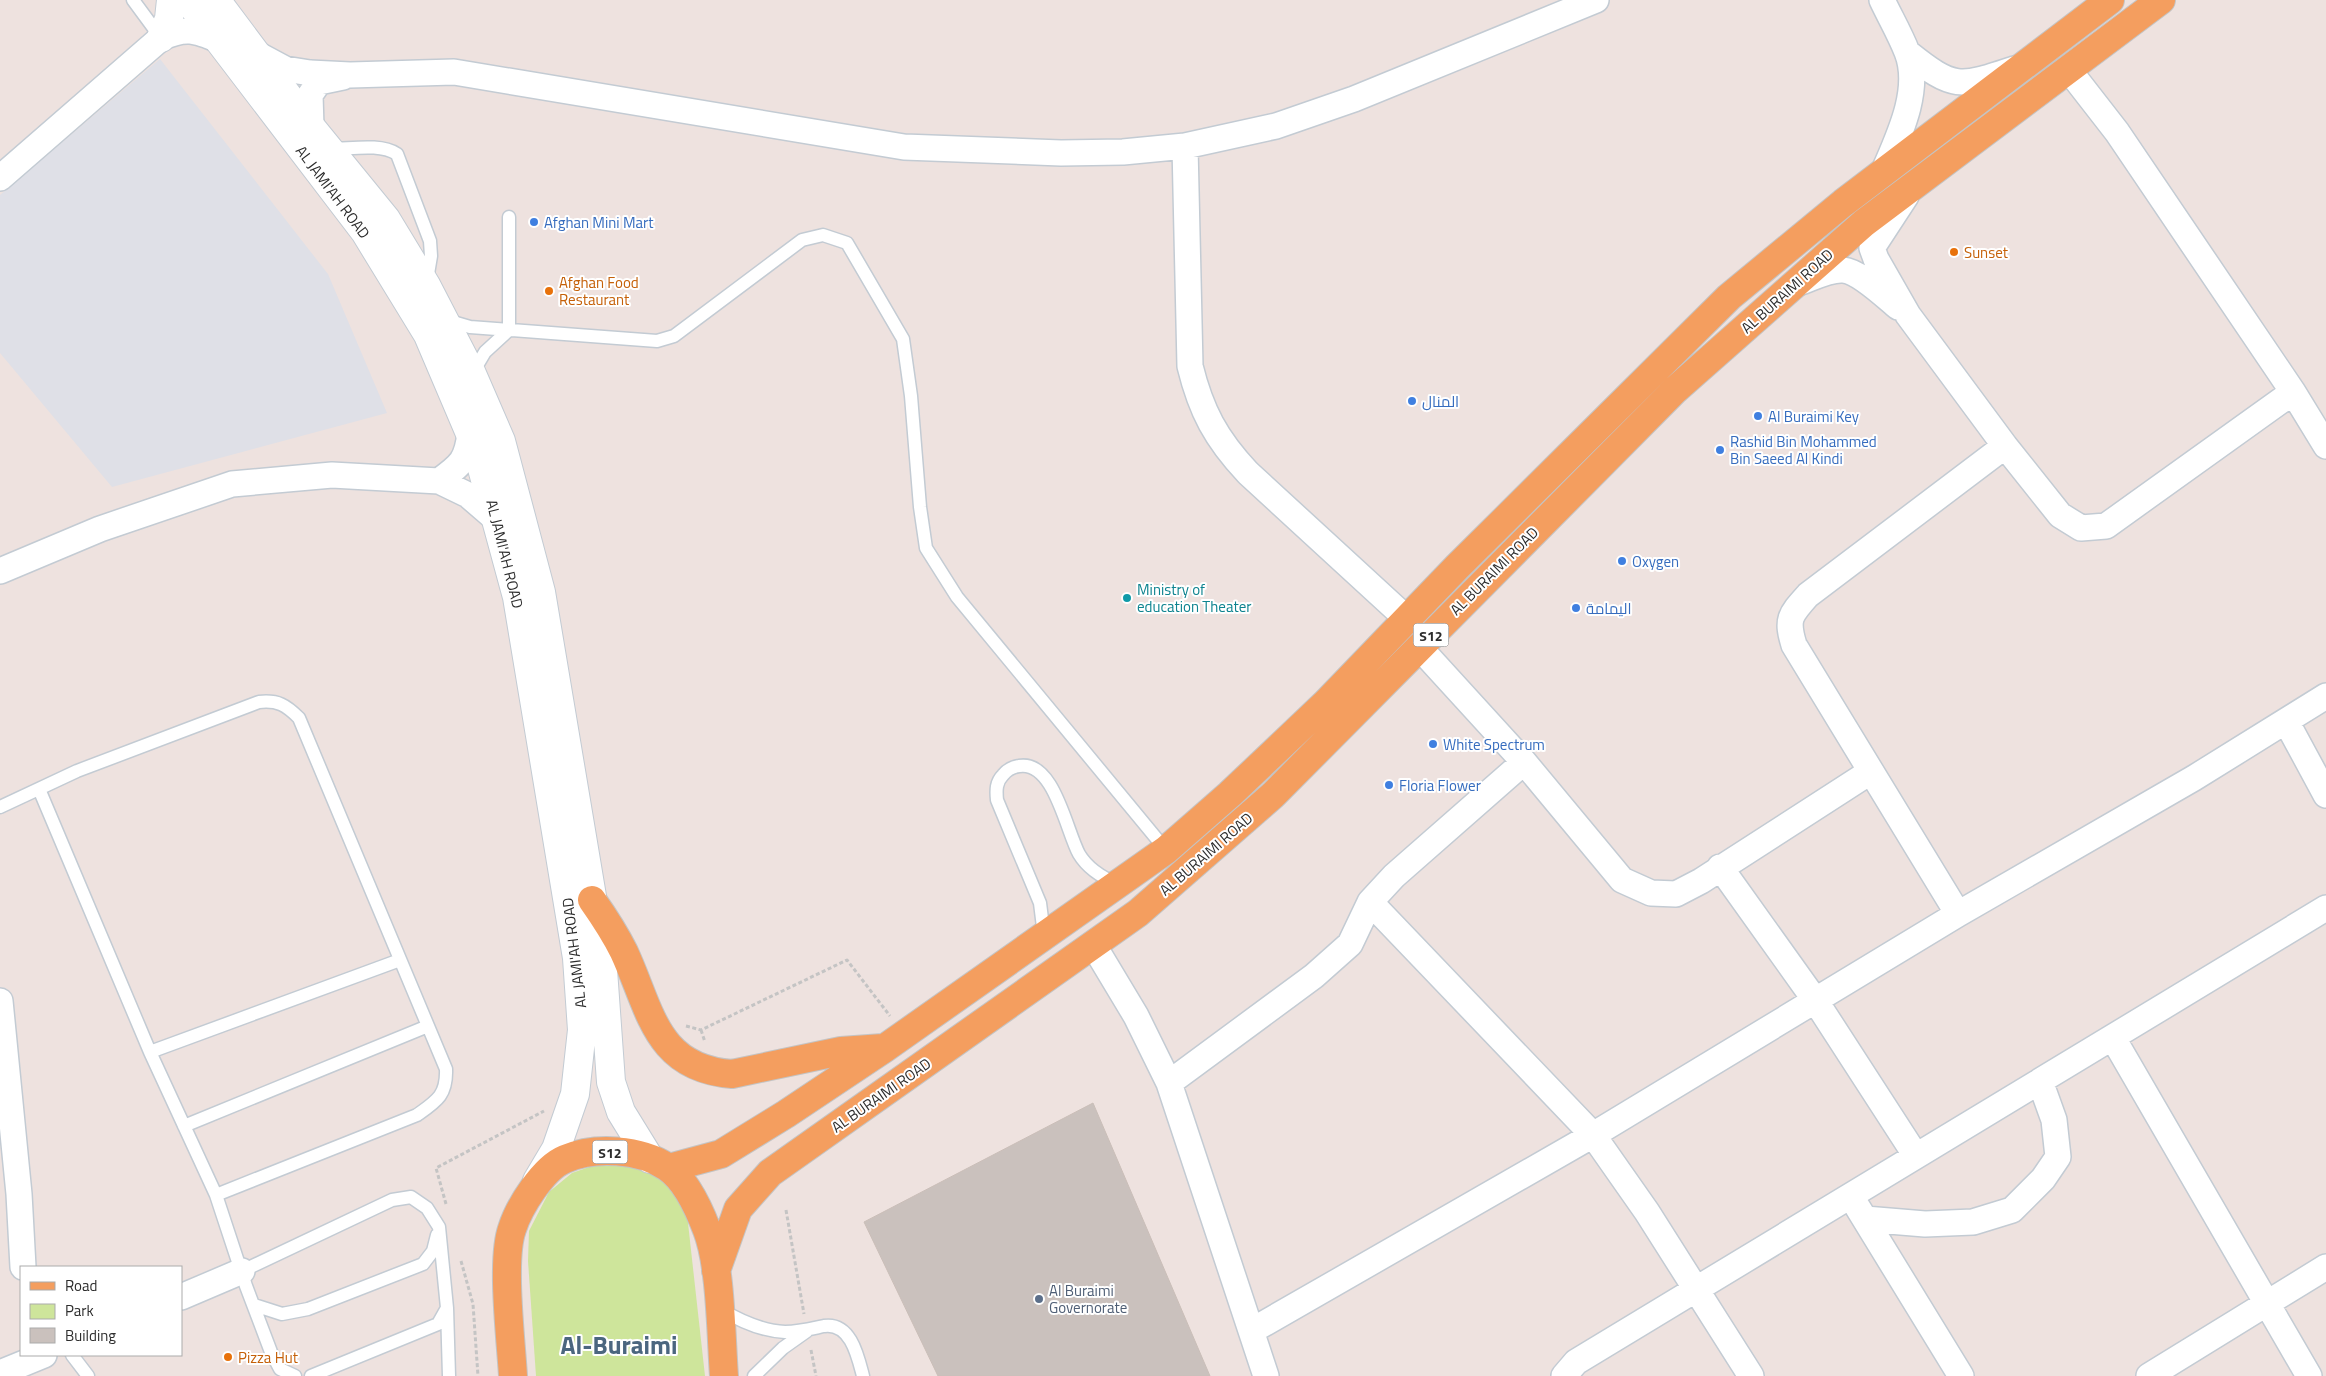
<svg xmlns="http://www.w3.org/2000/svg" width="2326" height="1376" viewBox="0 0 2326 1376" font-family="'Titillium Web',Cairo,sans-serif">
  <rect width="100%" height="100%" fill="#eee2df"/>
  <path fill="#dfe0e7" d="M160,59L328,274L387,413L112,487L0,353V195Z"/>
  <path fill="#cee59b" d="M601,1163L631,1164L668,1181L686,1205L705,1376H536L528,1261L529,1231L549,1192L572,1173Z"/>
  <path fill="#cac1bd" stroke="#cabeb8" d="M1093,1103L1210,1376H938L864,1222Z"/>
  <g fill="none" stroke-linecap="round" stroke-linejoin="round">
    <defs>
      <path id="service" d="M133,0L161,38
        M331,149C351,149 380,143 397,154L430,241L431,256L427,280
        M446,320L470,327L657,341L674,336L802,240L823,235L847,243L903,339L911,396L920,507L926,548L957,597L1166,850
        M509,330V217
        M472,374L485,352L509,330
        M39,789L150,1052L216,1195L246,1286L271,1352L280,1369L295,1376
        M0,807L77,771L259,702C278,700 286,705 299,718L446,1069C447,1095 437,1101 417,1115L216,1195
        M1044,935L1040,903L997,800C996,790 996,782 1003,775C1007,770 1012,767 1019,766C1054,760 1066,830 1079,854C1088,869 1103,878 1118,884
        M150,1052L400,960
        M184,1126L428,1026
        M242,1271L392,1200L411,1197L427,1208L439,1227L447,1308L449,1376
        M254,1305L282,1314L308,1309L423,1264L433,1251L437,1235
        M720,1309C740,1321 761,1331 785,1332C799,1332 810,1329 824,1326C851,1322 858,1357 863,1376
        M72,1355L88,1376
        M311,1376L438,1324L447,1308
        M754,1376L783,1348L807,1331"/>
      <path id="minor" d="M1882,0C1890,17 1900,34 1907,52C1922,90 1898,138 1883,173
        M1908,53C1954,90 1960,87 2014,69
        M257,54L285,69L310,73L350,75L454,72L904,147L1061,153L1123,152L1185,146L1276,126L1354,99L1596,0
        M2068,69L2117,132L2293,392L2326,446
        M311,127L310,95L319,82L343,77
        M1185,146L1190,366C1201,411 1216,439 1248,473L1407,619
        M0,178L161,38C186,27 194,30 219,40
        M1906,196L1872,248L1876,259L1908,315L2005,446L2060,515L2081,528L2106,526L2293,392
        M1798,283C1811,279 1828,269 1843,270C1859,271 1886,297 1898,307
        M439,481C461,465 467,460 470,433
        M0,571L100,529L232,484L332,475L439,481L468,495L497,520
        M1419,647L1524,762L1622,880L1651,893L1676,894L1701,881L1870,772
        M2286,721L2326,795
        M1720,867L1815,1000L1916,1156
        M1370,902L1593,1135L1647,1212L1751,1376
        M1958,914L1794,645C1786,619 1790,615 1808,595L2005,446
        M1094,946L1136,1016L1169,1083L1266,1376
        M0,1001L19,1194L23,1267
        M2113,1038L2309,1376
        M1169,1083L1314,976L1350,944L1370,902L1394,876L1524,762
        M1858,1208L1961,1376
        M1865,1219L1925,1224L1973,1222L2012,1210L2043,1179L2058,1157L2054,1120L2040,1081
        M181,1297L242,1271
        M1253,1330L1593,1135L1958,914L2194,778L2326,696
        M0,1373L44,1355
        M1564,1376L1576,1362L2326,908
        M2149,1376L2326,1267"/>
      <path id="secondary" d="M188,0L365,232L428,335L477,450L517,597L577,958L582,1030L575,1094L556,1149L537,1181
        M216,0L311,127L386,219L426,285L472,374L501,441L541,592L602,956L611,1082L621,1112L650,1159
        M161,38L169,19L171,0"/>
      <path id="primary" d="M592,900C604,917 615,934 624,952C651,1010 655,1068 732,1074L841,1051L883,1048
        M669,1168L721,1154L786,1114L885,1048L1166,850L1230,794L1326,703L1457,567L1729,297L1843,203L2110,0
        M716,1271L738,1209L770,1173L1138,913L1273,795L1675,390L1864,223L2161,0
        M513,1376C511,1341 501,1260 512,1229C519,1207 543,1168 565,1159C595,1146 640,1149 667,1167C686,1180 699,1209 707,1230C721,1266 721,1336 724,1376"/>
    </defs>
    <use href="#service" stroke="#c3cbd3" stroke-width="15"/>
    <use href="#minor" stroke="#c3cbd3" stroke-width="28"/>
    <use href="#secondary" stroke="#c3cbd3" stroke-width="30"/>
    <use href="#primary" stroke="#c4c4c4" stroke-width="30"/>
    <path stroke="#c4c4c4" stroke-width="3" stroke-dasharray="4 2.5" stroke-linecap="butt" d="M686,1026L701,1030L847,960L890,1016
      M701,1030L705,1042
      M446,1204L436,1168L544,1111
      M786,1210L804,1314
      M461,1261L473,1304L478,1376
      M811,1350L816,1376"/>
    <use href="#service" stroke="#fff" stroke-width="12"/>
    <use href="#minor" stroke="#fff" stroke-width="25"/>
    <use href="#secondary" stroke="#fff" stroke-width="28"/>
    <use href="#primary" stroke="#f49e5f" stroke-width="28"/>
  </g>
  <g fill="#3f7fe0" stroke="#fff" stroke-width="2">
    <circle cx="534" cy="222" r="5"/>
    <circle cx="1412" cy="401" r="5"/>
    <circle cx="1758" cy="416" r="5"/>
    <circle cx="1720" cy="450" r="5"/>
    <circle cx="1622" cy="561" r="5"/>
    <circle cx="1576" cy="608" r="5"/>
    <circle cx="1433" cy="744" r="5"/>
    <circle cx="1389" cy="785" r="5"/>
  </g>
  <g fill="#e8710a" stroke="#fff" stroke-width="2">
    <circle cx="1954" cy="252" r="5"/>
    <circle cx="549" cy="291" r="5"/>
    <circle cx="228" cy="1357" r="5"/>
  </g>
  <circle fill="#0f9aa8" stroke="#fff" stroke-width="2" cx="1127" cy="598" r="5"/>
  <circle fill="#5c6f8a" stroke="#fff" stroke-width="2" cx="1039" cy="1299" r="5"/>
  <g text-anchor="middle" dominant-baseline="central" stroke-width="4" stroke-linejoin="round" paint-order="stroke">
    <g fill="#fff" stroke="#6c6c6c" stroke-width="1">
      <rect x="1413.5" y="623.5" width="35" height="23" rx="4"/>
      <rect x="592.5" y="1140.5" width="35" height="23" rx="4"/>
    </g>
    <g font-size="14" font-weight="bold" fill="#2d2d2d">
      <text x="1431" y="635">S12</text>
      <text x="610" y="1152">S12</text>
    </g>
    <g font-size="15" fill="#2d2d2d" stroke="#fff">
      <text transform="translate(333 192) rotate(53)">AL JAMI'AH ROAD</text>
      <text transform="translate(1787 291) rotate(-42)">AL BURAIMI ROAD</text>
      <text transform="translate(505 554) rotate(76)">AL JAMI'AH ROAD</text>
      <text transform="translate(1494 571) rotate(-45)">AL BURAIMI ROAD</text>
      <text transform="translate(1206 854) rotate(-41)">AL BURAIMI ROAD</text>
      <text transform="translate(574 953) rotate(-97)">AL JAMI'AH ROAD</text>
      <text transform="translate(881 1095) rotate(-35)">AL BURAIMI ROAD</text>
    </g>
    <g font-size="15" fill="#366cbe" stroke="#fff" text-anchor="start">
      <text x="544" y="222">Afghan Mini Mart</text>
      <text x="1422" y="401">المنال</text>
      <text x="1768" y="416">Al Buraimi Key</text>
      <text x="1730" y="441">Rashid Bin Mohammed<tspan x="1730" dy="17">Bin Saeed Al Kindi</tspan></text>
      <text x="1632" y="561">Oxygen</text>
      <text x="1586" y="608">اليمامة</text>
      <text x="1443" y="744">White Spectrum</text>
      <text x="1399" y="785">Floria Flower</text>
    </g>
    <g font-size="15" fill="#c56008" stroke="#fff" text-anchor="start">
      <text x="1964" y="252">Sunset</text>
      <text x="559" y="282">Afghan Food<tspan x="559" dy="17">Restaurant</tspan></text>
      <text x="238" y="1357">Pizza Hut</text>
    </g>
    <g font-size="15" fill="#0d838f" stroke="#fff" text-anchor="start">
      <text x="1137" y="589">Ministry of<tspan x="1137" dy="17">education Theater</tspan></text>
    </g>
    <g font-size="15" fill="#4e5e75" stroke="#fff" text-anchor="start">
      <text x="1049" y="1290">Al Buraimi<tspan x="1049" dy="17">Governorate</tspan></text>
    </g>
    <g font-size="25" font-weight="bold" fill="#4b667f" stroke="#fff">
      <text x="619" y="1345">Al-Buraimi</text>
    </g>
  </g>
  <rect x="20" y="1266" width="162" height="90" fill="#ffffff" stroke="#ababab"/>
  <rect x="30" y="1282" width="25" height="8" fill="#f49e5f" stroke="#ababab"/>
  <text x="65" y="1291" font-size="15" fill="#2d2d2d">Road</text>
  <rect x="30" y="1304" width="25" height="15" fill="#cee59b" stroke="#ababab"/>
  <text x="65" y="1316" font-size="15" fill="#2d2d2d">Park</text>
  <rect x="30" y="1328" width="25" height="15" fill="#cac1bd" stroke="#ababab"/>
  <text x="65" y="1341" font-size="15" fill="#2d2d2d">Building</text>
</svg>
